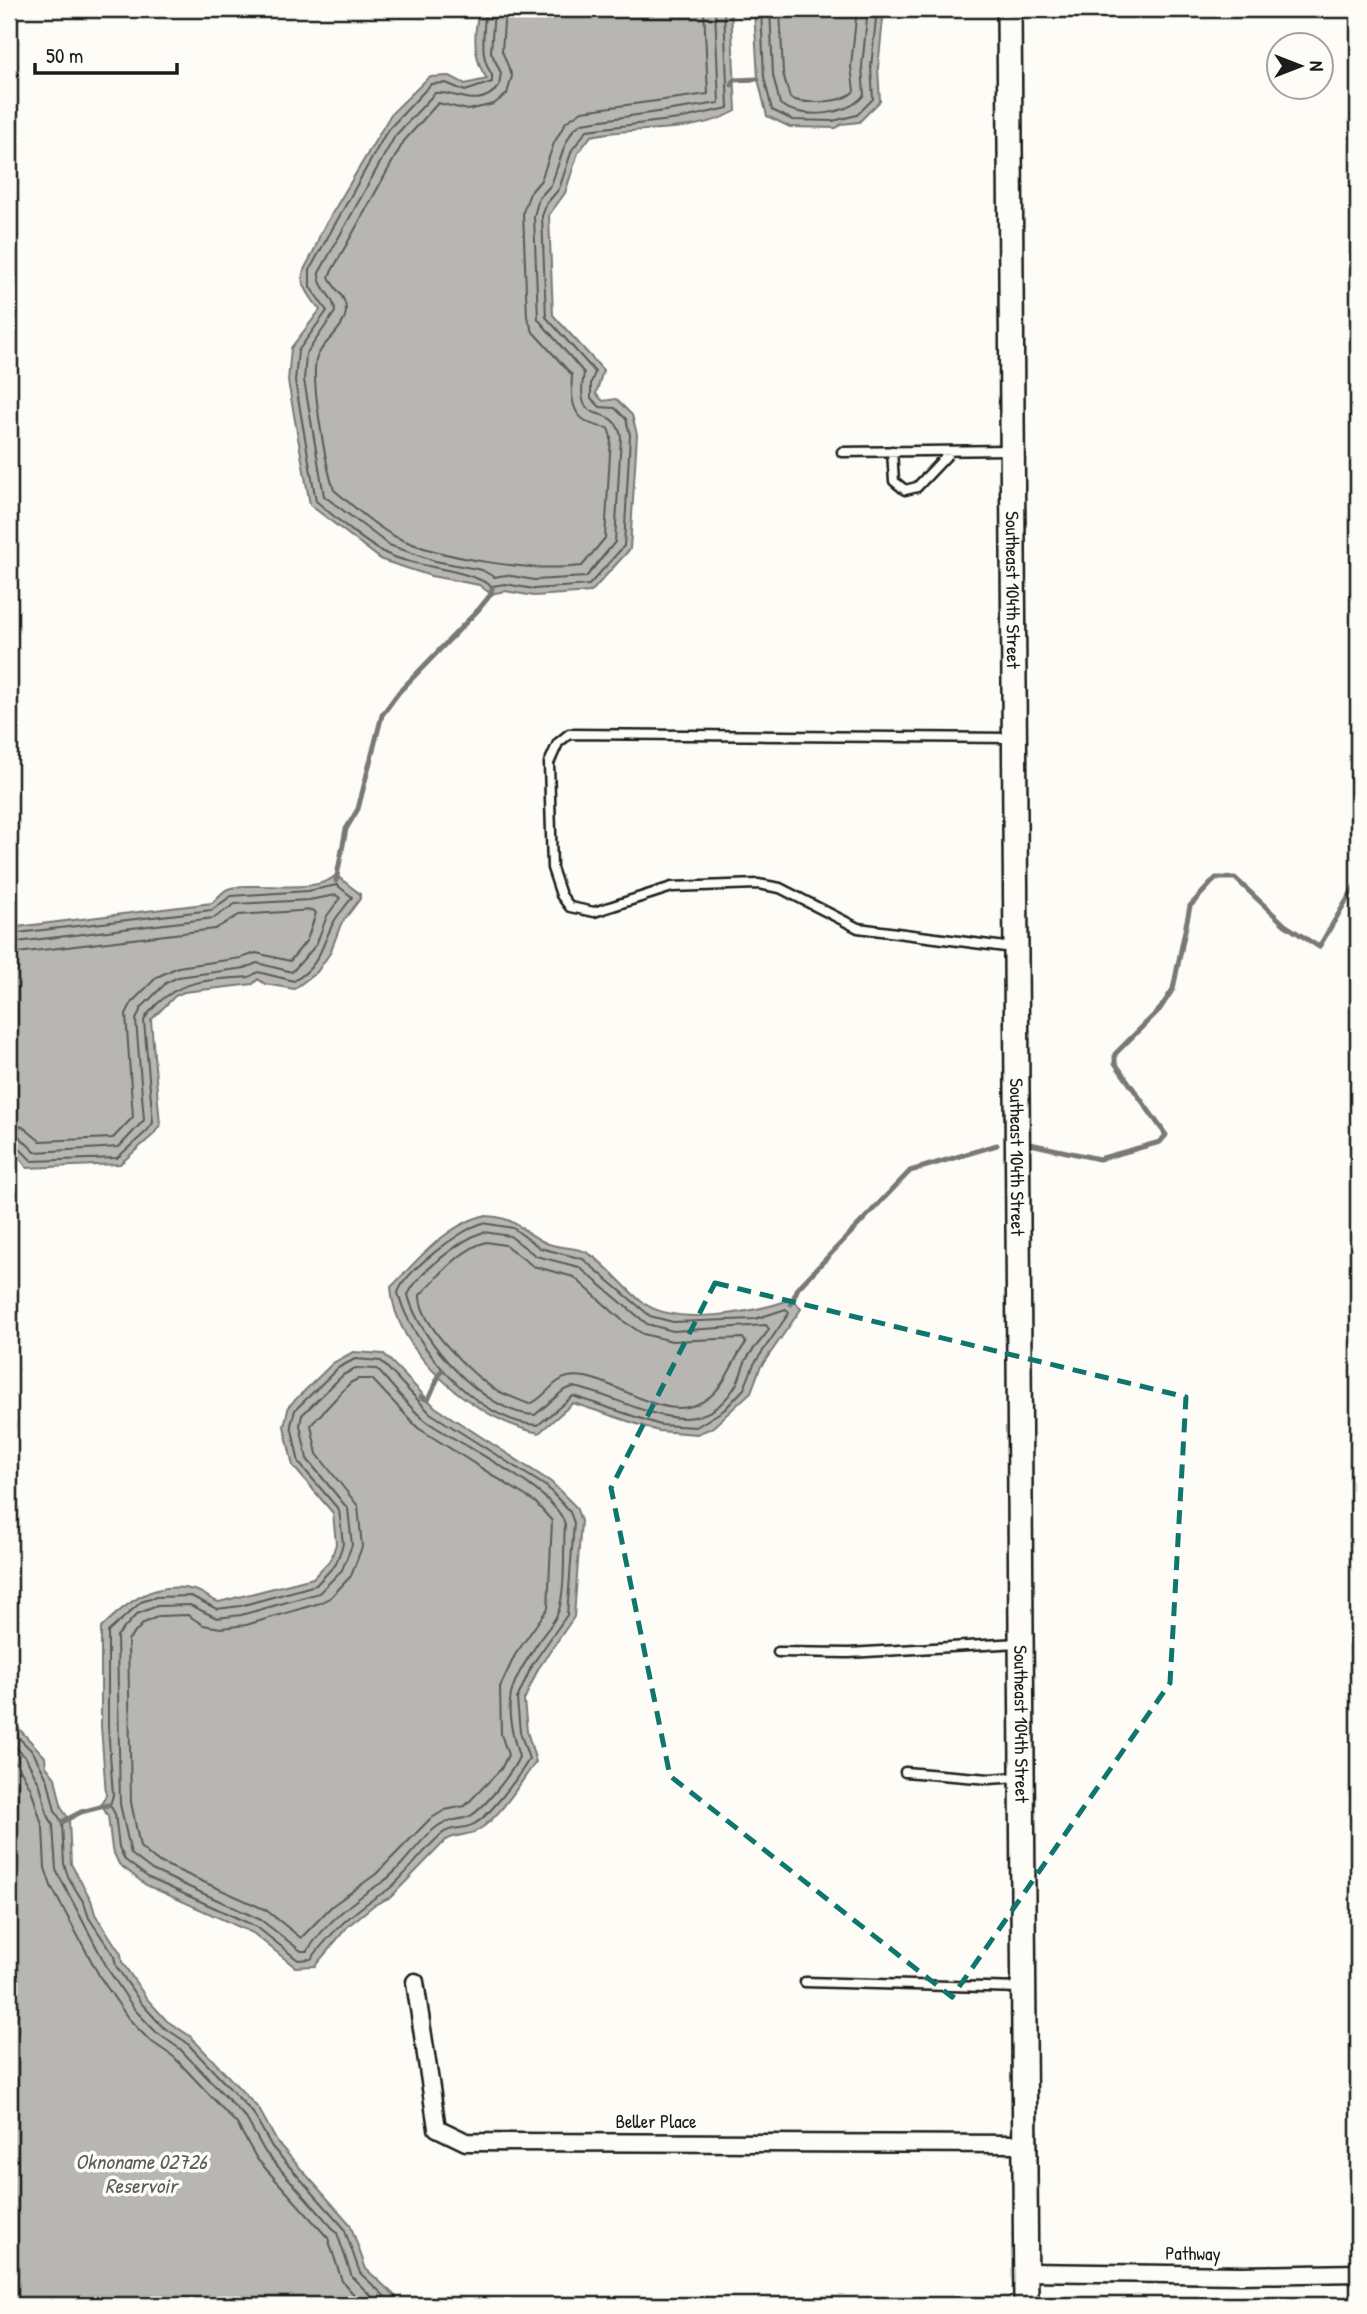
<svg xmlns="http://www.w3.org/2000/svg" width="1367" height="2314" viewBox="0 0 1367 2314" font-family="'Patrick Hand',sans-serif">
  <rect width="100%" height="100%" fill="#fdfcf7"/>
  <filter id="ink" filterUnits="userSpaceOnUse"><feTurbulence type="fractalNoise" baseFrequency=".0143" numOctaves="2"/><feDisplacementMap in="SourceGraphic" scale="14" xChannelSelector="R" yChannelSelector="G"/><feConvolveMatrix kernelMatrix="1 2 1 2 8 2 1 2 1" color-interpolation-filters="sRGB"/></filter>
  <g filter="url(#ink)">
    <path fill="#b7b6b2" stroke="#797876" stroke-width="2" d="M480,9H731L736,111C694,135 637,126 591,136L578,153L565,193L549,215L553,315L603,370L596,394L603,401L616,399L632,415L637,434L630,549L591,592L534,596L505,591L491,594L479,585L431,576L382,560L310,505L288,381L291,348L320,310C287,268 309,275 320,234L391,114L429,77L450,76L465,84L487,79C473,60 473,31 480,9Z
      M754,9H884L878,68L880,101L859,122L842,124L836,128L790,127L767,116L758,79Z
      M336,875L360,894V899L341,924L330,953L317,972L294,989L265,984L258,979L253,984L184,992L175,996L151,1020L160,1125L153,1135L120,1164L27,1168L9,1144V928L212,903C216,899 223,891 228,889C256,880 315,896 336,875Z
      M482,1216C516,1216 518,1229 544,1242C557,1249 573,1246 586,1252C604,1261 625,1289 642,1302C676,1328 755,1312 793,1299L801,1309L760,1368L751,1392L712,1428L697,1434L658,1431L573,1403L539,1433C478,1421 394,1354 391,1287C418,1260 444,1227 482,1216Z
      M353,1352L384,1354L435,1407L551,1482L576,1507L581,1521L574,1617L538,1669L524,1700L527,1731L536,1762C520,1782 501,1817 478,1830C469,1836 456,1834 446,1840L391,1897L374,1905L348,1926L315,1966L295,1967L253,1933L146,1885L119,1864L112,1849L108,1816L101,1805L106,1795L101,1726V1628C127,1602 155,1580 194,1590C204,1592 210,1600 219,1602L313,1578L331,1559L336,1544L333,1513L293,1466L284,1426L289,1406L333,1363Z
      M9,1718L45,1757L46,1766L55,1778L62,1809L69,1819L71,1864L91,1900L95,1914L121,1954L122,1962L147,1999L167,2021L190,2036L259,2109L277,2142L350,2224L366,2269L405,2305H23L9,2298Z"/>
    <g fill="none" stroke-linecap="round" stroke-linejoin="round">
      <path stroke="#5a5a58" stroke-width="2" d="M485,9C485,33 478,54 492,75V82L465,91L446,83L431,84L387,131L310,269V287L327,311L298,351L295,381L316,501C335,517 363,542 385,553C418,569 462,567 492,586L505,584L534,589L589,585L624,546L630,435L626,419L615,408L600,407L591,398V383L595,372L546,317L542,216L547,203L559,189L572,150L587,130L679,119L728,108L724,9
        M494,9L491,52L501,73L499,86C478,112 455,90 435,93L395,136L319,273C318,289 335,296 335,312L306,354L304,380L324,496L389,545L435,561L482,570L494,577L506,575L534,580L586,577L615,542L621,436C612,398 573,433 584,373L538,319L534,216L539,198L551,185L565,145L573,130L582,123L719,103L715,9
        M505,9L502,51L512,76L507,94L494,104L468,110L438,103L404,141L329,276C332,288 346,295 346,309C346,331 321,341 316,360C311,383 326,467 334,490C352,505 373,525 394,536C440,559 530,572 582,566L605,538L611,437L608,428C573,424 570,404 572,375L533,332L527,317L523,212L530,193L541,180L554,143L566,122L582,111L708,94L704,9
        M761,9L764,77L772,110L793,120L833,121L857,115L873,99L871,67L877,9
        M770,9L773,75L780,104C802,120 847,116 864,95L862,66L868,9
        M780,9L783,73L790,98C804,105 844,103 854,91L851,66L857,9
        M9,934L212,910L231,896L308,891L337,885L352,897C347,905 340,912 335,920C321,944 322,965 294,981L258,972L249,977C214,980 184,978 157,1004C152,1010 146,1014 144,1021L153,1123L147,1131L117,1158L32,1161L16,1145L9,1144
        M9,943L214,918L235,904L309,900L336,895L340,898L327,916L316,945L292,972L257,963L245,968L178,977L166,983L141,1008L136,1020L144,1120L119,1147L35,1152L20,1137L9,1135
        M9,954L215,929L239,915L313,910L316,913L307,940L290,961L256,953L241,958L178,967L157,977L132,1002L126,1014L133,1117L113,1138L40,1141L23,1127L9,1124
        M483,1223L513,1228L540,1248L583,1259L650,1316L673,1322L755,1319L786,1309L789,1313L754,1364L744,1389L724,1410L696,1427L660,1425L573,1396L538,1425C479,1423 412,1346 398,1293C404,1272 461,1229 483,1223Z
        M484,1232L510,1236L536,1256L579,1267L647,1324L673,1331L766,1325L769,1329C763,1340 752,1349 746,1360C742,1368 741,1377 736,1385C696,1453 627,1396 573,1387L564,1390L535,1415C485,1414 419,1340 408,1295C418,1273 461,1239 484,1232Z
        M486,1242L505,1245L533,1266L574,1277L623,1321L643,1334L672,1341L743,1338L746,1343C733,1359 729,1378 715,1392C669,1438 613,1369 568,1377C552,1380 544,1400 529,1404C519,1400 508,1396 498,1391C473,1377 419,1324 420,1295C439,1276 459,1250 486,1242Z
        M355,1359L381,1361L430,1413L547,1487L570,1512L574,1523L567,1615L532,1665L517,1699L520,1732L529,1759C520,1775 490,1816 474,1824C464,1830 453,1826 443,1833C425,1847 402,1881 386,1891C355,1909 332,1931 311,1959L298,1960L257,1927L149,1878L125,1860L119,1847L115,1814L110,1805L113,1795L108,1726V1632L141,1602L156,1597L191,1596L217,1609L240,1606L316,1585L336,1564L343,1544L339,1510L299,1463L291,1425L295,1410L338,1368Z
        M356,1368L377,1369C393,1386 408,1407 426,1421C458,1444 554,1488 565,1524C563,1551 566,1584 559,1610C556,1620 547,1630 541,1638C509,1687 501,1697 519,1757C513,1771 483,1811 468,1817C457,1821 448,1819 438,1826C418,1840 400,1872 381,1883C352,1901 327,1922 307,1951H301L261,1920L152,1870L131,1854L120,1804L117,1636L137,1614L157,1606L190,1605L217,1618L241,1615L319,1593L342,1570L352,1545L348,1509L307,1459L300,1425L302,1415L343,1375Z
        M358,1379H372L418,1428L535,1502L552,1521L548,1608L515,1655L500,1687L501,1734L508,1755L501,1769L465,1806L445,1810L430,1819L376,1874L332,1906L301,1938L266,1910L155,1860L140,1847L131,1802L128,1640L144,1623L159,1616L188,1615L203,1625L221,1628L246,1625L320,1603L330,1598L351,1576L362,1547L358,1506L317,1454L311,1425L350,1383Z
        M9,1728L33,1752L48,1781L55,1811L62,1822L64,1864L69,1879L84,1903L89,1918L114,1956L116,1966L141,2003L162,2026L186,2042L253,2113L272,2147L344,2228L360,2273L394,2305
        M9,1740L26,1758L40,1785L47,1813L53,1825L56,1870L109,1971L135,2010L156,2032L180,2049L246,2118L265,2152L337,2233L352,2277L380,2305
        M9,1755L19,1767L31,1789L43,1828L45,1868L51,1886L100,1977L128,2018L149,2040L174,2057L237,2124L257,2159L328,2238L342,2281L363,2305"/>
      <path stroke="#797876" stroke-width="5" d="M732,85L734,80L758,79
        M336,881L346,829L358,809L382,715L399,692L479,609L491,594L492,588
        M1030,1144L1099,1159L1160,1142L1166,1135L1115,1063V1054L1160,1009L1173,989L1190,906L1216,878H1235L1285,925L1319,947L1358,881
        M791,1304L798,1288L910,1171L997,1145
        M421,1397L428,1400L441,1371
        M62,1822L81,1812L108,1805"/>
      <defs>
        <path id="lane" d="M892,451L894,481L905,490L917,487L951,451
          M842,452L1009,450
          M1011,738L569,734L558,743L549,763L552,868L561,895L570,907L594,912L672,887L758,884L780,888L858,928L1013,948
          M778,1652L849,1653L1018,1643
          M905,1772L989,1779L1019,1777
          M805,1982L1021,1988"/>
        <path id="street" d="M415,1982L437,2128L466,2142L1025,2144
          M1026,2272L1241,2275L1358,2273"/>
        <g id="secondary">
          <path id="s1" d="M1009,9L1026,2305"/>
        </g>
      </defs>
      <use href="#lane" stroke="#1c1c1c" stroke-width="13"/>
      <use href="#street" stroke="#1c1c1c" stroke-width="21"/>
      <use href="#secondary" stroke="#1c1c1c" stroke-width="28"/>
      <use href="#lane" stroke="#fdfcf7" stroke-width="8"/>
      <use href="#street" stroke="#fdfcf7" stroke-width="16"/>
      <use href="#secondary" stroke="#fdfcf7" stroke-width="23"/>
    </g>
  </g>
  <path fill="none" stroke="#0f766e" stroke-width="5" stroke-dasharray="14 9" stroke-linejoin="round" d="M715,1283L1186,1397L1170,1683L952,1997L670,1776L611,1488Z"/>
  <g text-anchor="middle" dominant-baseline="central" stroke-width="7" stroke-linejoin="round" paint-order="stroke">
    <g font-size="19" fill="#1c1c1c" stroke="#fdfcf7">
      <text stroke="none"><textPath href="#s1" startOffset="581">Southeast 104th Street</textPath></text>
      <text stroke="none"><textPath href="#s1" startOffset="1148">Southeast 104th Street</textPath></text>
      <text stroke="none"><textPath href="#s1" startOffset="1715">Southeast 104th Street</textPath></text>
      <text x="656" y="2121">Beller Place</text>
      <text transform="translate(1193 2253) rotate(1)">Pathway</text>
    </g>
    <g font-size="21" font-style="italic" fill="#5a5a58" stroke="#fdfcf7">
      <text x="141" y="2161">Oknoname 02726<tspan x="141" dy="24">Reservoir</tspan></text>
    </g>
  </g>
  <rect width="1367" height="2314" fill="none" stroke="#fdfcf7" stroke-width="35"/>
  <rect x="18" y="18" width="1332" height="2279" fill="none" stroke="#1c1c1c" stroke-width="2.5" filter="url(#ink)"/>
  <g transform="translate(1300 66) rotate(90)"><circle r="33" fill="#fdfcf7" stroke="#a3a29f" stroke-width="2"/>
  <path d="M0-5L12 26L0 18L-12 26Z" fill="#1c1c1c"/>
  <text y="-10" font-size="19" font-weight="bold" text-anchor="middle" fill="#1c1c1c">N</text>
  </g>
  <path d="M35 63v10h142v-10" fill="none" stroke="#1c1c1c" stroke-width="3.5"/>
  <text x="46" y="63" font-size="21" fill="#1c1c1c" stroke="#fdfcf7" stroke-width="5" paint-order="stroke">50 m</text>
</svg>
